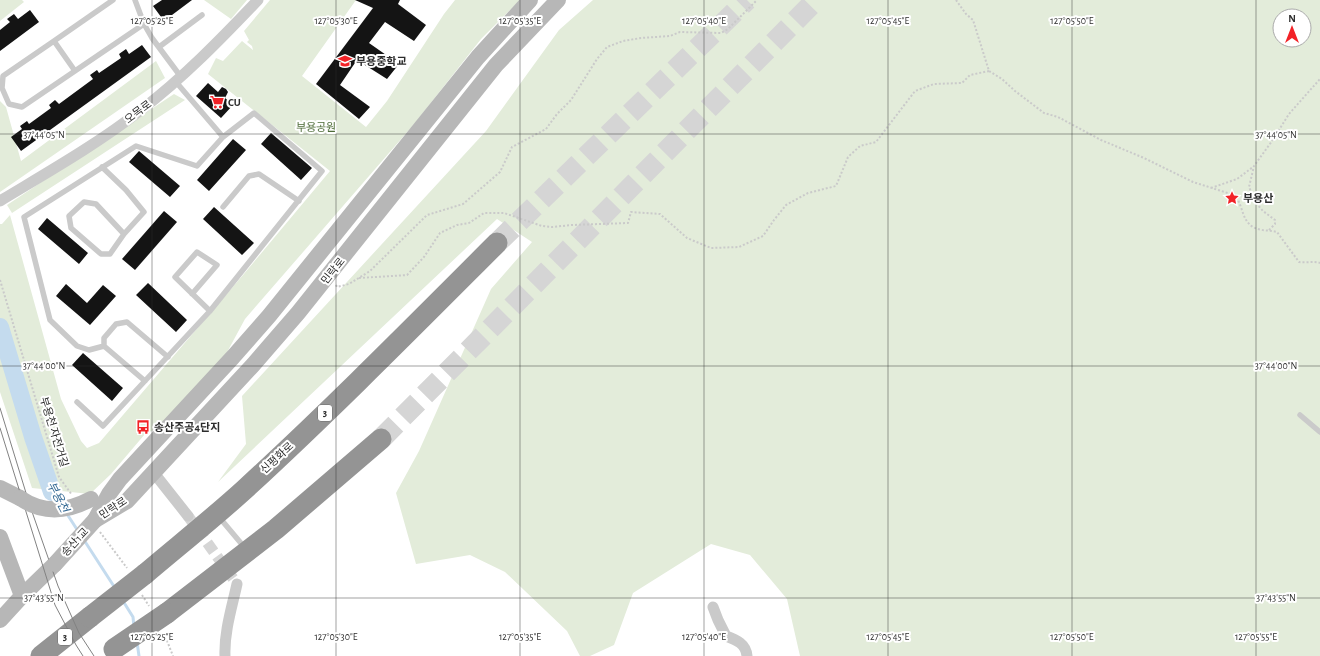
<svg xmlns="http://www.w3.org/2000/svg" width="1320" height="656" viewBox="0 0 1320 656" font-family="'Alegreya Sans','Noto Sans KR',sans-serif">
  <rect width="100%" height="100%" fill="#fff"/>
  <path fill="#e3ecda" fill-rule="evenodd" d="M0,0H22L24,2L0,21Z
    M204,0H247L231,19Z
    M270,0H356L302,76L366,127L387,101L444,14L455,0H520L481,39L415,123L245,319L225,356L162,426L145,434L111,474L90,494L32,488L0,392V224H2L10,215L61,399L81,441L87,448L99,443L243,275L330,171L208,74L216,58L223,61L242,41L253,50L252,46L247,42L249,40L244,31Z
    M593,0H1320V656H800L787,599L750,555L711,544L633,593L614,645L590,656H580L567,631L505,572L470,555L416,564L396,493L419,451L491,289L532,242L497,219L218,482L246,444L242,396L486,131L559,30ZM1280,16H1304V40H1280Z
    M156,61L165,78L0,192V101L6,107L21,161Z
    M174,94L185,100L12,213L7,205Z"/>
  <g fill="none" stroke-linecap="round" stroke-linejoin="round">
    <path stroke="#c4dbee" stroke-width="3" d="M52,492L60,504
      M67,514L78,531
      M84,540L115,588
      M123,601L133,617L134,627
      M137,642L139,656"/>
    <path stroke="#c4dbee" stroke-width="18" d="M0,327L33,437L52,492"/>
  </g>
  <path fill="#141414" d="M162,0H192L164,21L153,6Z
    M355,0H400L398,4L426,25L414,41L385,22L369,43L399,64L387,79L357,60L340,85L370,107L359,119L316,84L373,8Z
    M30,10L39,22L0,51V30L10,22L7,19L14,14L18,19Z
    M142,45L151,57L21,151L11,137L22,129L20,126L27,121L29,124L51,108L49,105L55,100L59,104L93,79L90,75L97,70L99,73L121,58L119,54L126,49L129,54Z
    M208,83L218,92L222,87L226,89L228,92L225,98L233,105L221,118L196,96Z
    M271,133L312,168L301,180L261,144Z
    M233,139L246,150L209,191L197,180Z
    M139,151L180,186L170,197L129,162Z
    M214,207L254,243L242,255L203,219Z
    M164,211L177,222L135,270L122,259Z
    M47,218L88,253L79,264L38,229Z
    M148,283L187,320L176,332L136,295Z
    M66,284L87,303L103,285L116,296L90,325L56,296Z
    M83,353L123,388L112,401L72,365Z"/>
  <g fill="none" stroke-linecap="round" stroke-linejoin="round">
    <path stroke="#d5d5d5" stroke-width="11" stroke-dasharray="11 5.5" stroke-linecap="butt" d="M188,516L237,584"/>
    <path stroke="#d5d5d5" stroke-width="21" stroke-dasharray="21 10" stroke-linecap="butt" d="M497,243L747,0
      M381,439L816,0"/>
    <path stroke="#cacaca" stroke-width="2" stroke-dasharray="2 2" stroke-linecap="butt" d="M956,0L966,14L973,20L989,71L1002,79L1015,91L1044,113L1058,117L1101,140L1144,158L1193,182L1234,195C1243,203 1241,220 1253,227C1260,231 1269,230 1277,232L1299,262C1306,263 1314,261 1320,263
      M1211,188L1237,179L1253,167
      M1269,230L1275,224V220L1263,211L1256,203L1249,187L1254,166L1272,141L1289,114L1320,79
      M359,278L407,275L424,257L440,233L457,225L469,223L484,213H504L542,226L552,227L572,225L628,223L631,212L660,214L687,238L711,248L739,247L763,236L774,220L786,205L808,193L836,186L848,157L860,146L876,142L915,91L934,84L962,83L970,75L989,71
      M0,280L59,477L72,495
      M336,285L337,287L349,284L370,271L427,215L463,204L500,172L512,147L546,129L557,114L571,100L597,59L607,47L623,41L641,38L670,36L680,32L721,33L728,29L757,0
      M100,532L127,568
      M142,595L149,606
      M164,633L173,656"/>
    <path stroke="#cacaca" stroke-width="5.5" d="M113,0L54,41L3,76L2,88L9,104L22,107L144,24
      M135,0L144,24L152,38L181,77
      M54,41L75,71
      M159,47L202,15
      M176,82L223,137L254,113L322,171L210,311L175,277L197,252L217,265L192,294
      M102,167L126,190L144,212L124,234L110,254H101L71,228L69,216L84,202L96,204L124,234
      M223,207L249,176L259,174L299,201
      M104,346V338L116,324L127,322L168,357
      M145,381L104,346L89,350L77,346L50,320L24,217L136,146L197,166L223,137
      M77,402L103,426L210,311
      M1300,415L1320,432
      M219,517L245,548"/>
    <path stroke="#cacaca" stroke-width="11" d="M0,201C48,172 96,145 141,110C183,78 221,39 258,0
      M154,473L188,516
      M713,607L718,620L726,636C737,640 746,644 747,656
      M225,656C224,632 232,607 237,584"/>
    <path stroke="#b7b7b7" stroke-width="16" d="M0,488L20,498
      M96,518L109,494L120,479L233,357L269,316L478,57L530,0
      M95,520L127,501L253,365L298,313L496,65L558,0
      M0,537L22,596
      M0,620L22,596L55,564"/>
    <path stroke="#949494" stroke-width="21" d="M145,574C178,546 212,519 244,490C331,410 414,326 497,243
      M167,613L276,529L381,439
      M41,656L90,617"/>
    <path stroke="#828282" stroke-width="1" d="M0,408L30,506L58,586L79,633L94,656
      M0,428L55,605L76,645L83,656"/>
    <path stroke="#b7b7b7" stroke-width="16" d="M20,498C43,514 67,512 91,499
      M55,564L95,520"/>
    <path stroke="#949494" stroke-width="21" d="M90,617L145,574
      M114,649L167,613"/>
  </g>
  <path fill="none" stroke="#2d2d2d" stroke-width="1" stroke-opacity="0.45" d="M152,0V656M336,0V656M520,0V656M704,0V656M888,0V656M1072,0V656M1256,0V656M0,134H1320M0,366H1320M0,598H1320"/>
  <defs>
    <symbol id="school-bare" viewBox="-9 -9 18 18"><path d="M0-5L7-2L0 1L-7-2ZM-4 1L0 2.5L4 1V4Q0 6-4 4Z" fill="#f22227" stroke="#fff" stroke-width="2.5" paint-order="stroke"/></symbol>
    <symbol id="supermarket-bare" viewBox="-9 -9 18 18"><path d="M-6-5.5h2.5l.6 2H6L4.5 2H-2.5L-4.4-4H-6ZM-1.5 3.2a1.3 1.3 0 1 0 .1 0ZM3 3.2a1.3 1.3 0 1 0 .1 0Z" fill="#f22227" stroke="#fff" stroke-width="2.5" paint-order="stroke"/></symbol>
    <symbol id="sight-bare" viewBox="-9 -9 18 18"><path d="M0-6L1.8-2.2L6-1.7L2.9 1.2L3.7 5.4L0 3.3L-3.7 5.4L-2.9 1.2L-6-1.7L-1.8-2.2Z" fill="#f22227" stroke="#fff" stroke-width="2.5" paint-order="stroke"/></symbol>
    <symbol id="bus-bare" viewBox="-9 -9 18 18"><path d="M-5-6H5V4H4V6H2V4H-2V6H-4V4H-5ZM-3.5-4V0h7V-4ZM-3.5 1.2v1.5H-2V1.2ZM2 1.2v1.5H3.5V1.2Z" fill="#f22227" stroke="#fff" stroke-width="2.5" paint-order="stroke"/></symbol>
  </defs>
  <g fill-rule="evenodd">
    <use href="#school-bare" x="335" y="51" width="20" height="20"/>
    <use href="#supermarket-bare" x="207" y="92" width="20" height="20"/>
    <use href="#sight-bare" x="1222" y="188" width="20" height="20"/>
    <use href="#bus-bare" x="133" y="417" width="20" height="20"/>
  </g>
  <g text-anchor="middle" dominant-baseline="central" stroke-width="4" stroke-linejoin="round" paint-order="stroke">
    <g fill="#fff" stroke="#6c6c6c" stroke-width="1">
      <rect x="318" y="405" width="14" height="16" rx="3"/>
      <rect x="58" y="629" width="14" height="16" rx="3"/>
    </g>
    <g font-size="10" font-weight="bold" fill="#2d2d2d">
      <text x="325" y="413">3</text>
      <text x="65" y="637">3</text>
    </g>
    <g font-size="11" font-weight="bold" fill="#2d2d2d" stroke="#fff" text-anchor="start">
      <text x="356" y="61">부용중학교</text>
      <text x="228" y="102">CU</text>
      <text x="1243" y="198">부용산</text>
      <text x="154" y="427">송산주공4단지</text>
    </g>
    <g font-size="11" fill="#2d2d2d" stroke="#fff">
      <text transform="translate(138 112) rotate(-37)">오목로</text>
      <text transform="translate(333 271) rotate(-51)">민락로</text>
      <text transform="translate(54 432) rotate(73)">부용천 자전거길</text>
      <text transform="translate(277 458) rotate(-43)">신평화로</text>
      <text transform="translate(113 508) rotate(-33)">민락로</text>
      <text transform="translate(75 542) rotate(-47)">송산1교</text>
    </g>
    <g font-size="11" fill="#4e6c38" stroke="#fff">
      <text x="316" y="127">부용공원</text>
    </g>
    <g font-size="12" font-style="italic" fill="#366b95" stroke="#fff">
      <text transform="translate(58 497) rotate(62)">부용천</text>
    </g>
  </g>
  <g font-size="10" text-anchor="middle" fill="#2d2d2d" stroke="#fff" stroke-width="4" stroke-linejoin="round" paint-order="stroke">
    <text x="152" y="24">127°05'25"E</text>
    <text x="336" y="24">127°05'30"E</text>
    <text x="520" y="24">127°05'35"E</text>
    <text x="704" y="24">127°05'40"E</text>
    <text x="888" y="24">127°05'45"E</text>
    <text x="1072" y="24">127°05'50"E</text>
    <text x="44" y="138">37°44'05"N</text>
    <text x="1276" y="138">37°44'05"N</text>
    <text x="44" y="369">37°44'00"N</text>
    <text x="1276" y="369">37°44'00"N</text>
    <text x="44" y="601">37°43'55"N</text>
    <text x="1276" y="601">37°43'55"N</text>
    <text x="152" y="640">127°05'25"E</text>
    <text x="336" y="640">127°05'30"E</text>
    <text x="520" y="640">127°05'35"E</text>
    <text x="704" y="640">127°05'40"E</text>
    <text x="888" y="640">127°05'45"E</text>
    <text x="1072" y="640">127°05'50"E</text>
    <text x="1256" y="640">127°05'55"E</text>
  </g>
  <g transform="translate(1292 28)"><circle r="19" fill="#ffffff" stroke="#ababab"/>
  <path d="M0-3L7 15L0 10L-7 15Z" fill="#f22227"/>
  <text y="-6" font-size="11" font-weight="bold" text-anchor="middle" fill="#2d2d2d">N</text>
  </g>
</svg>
